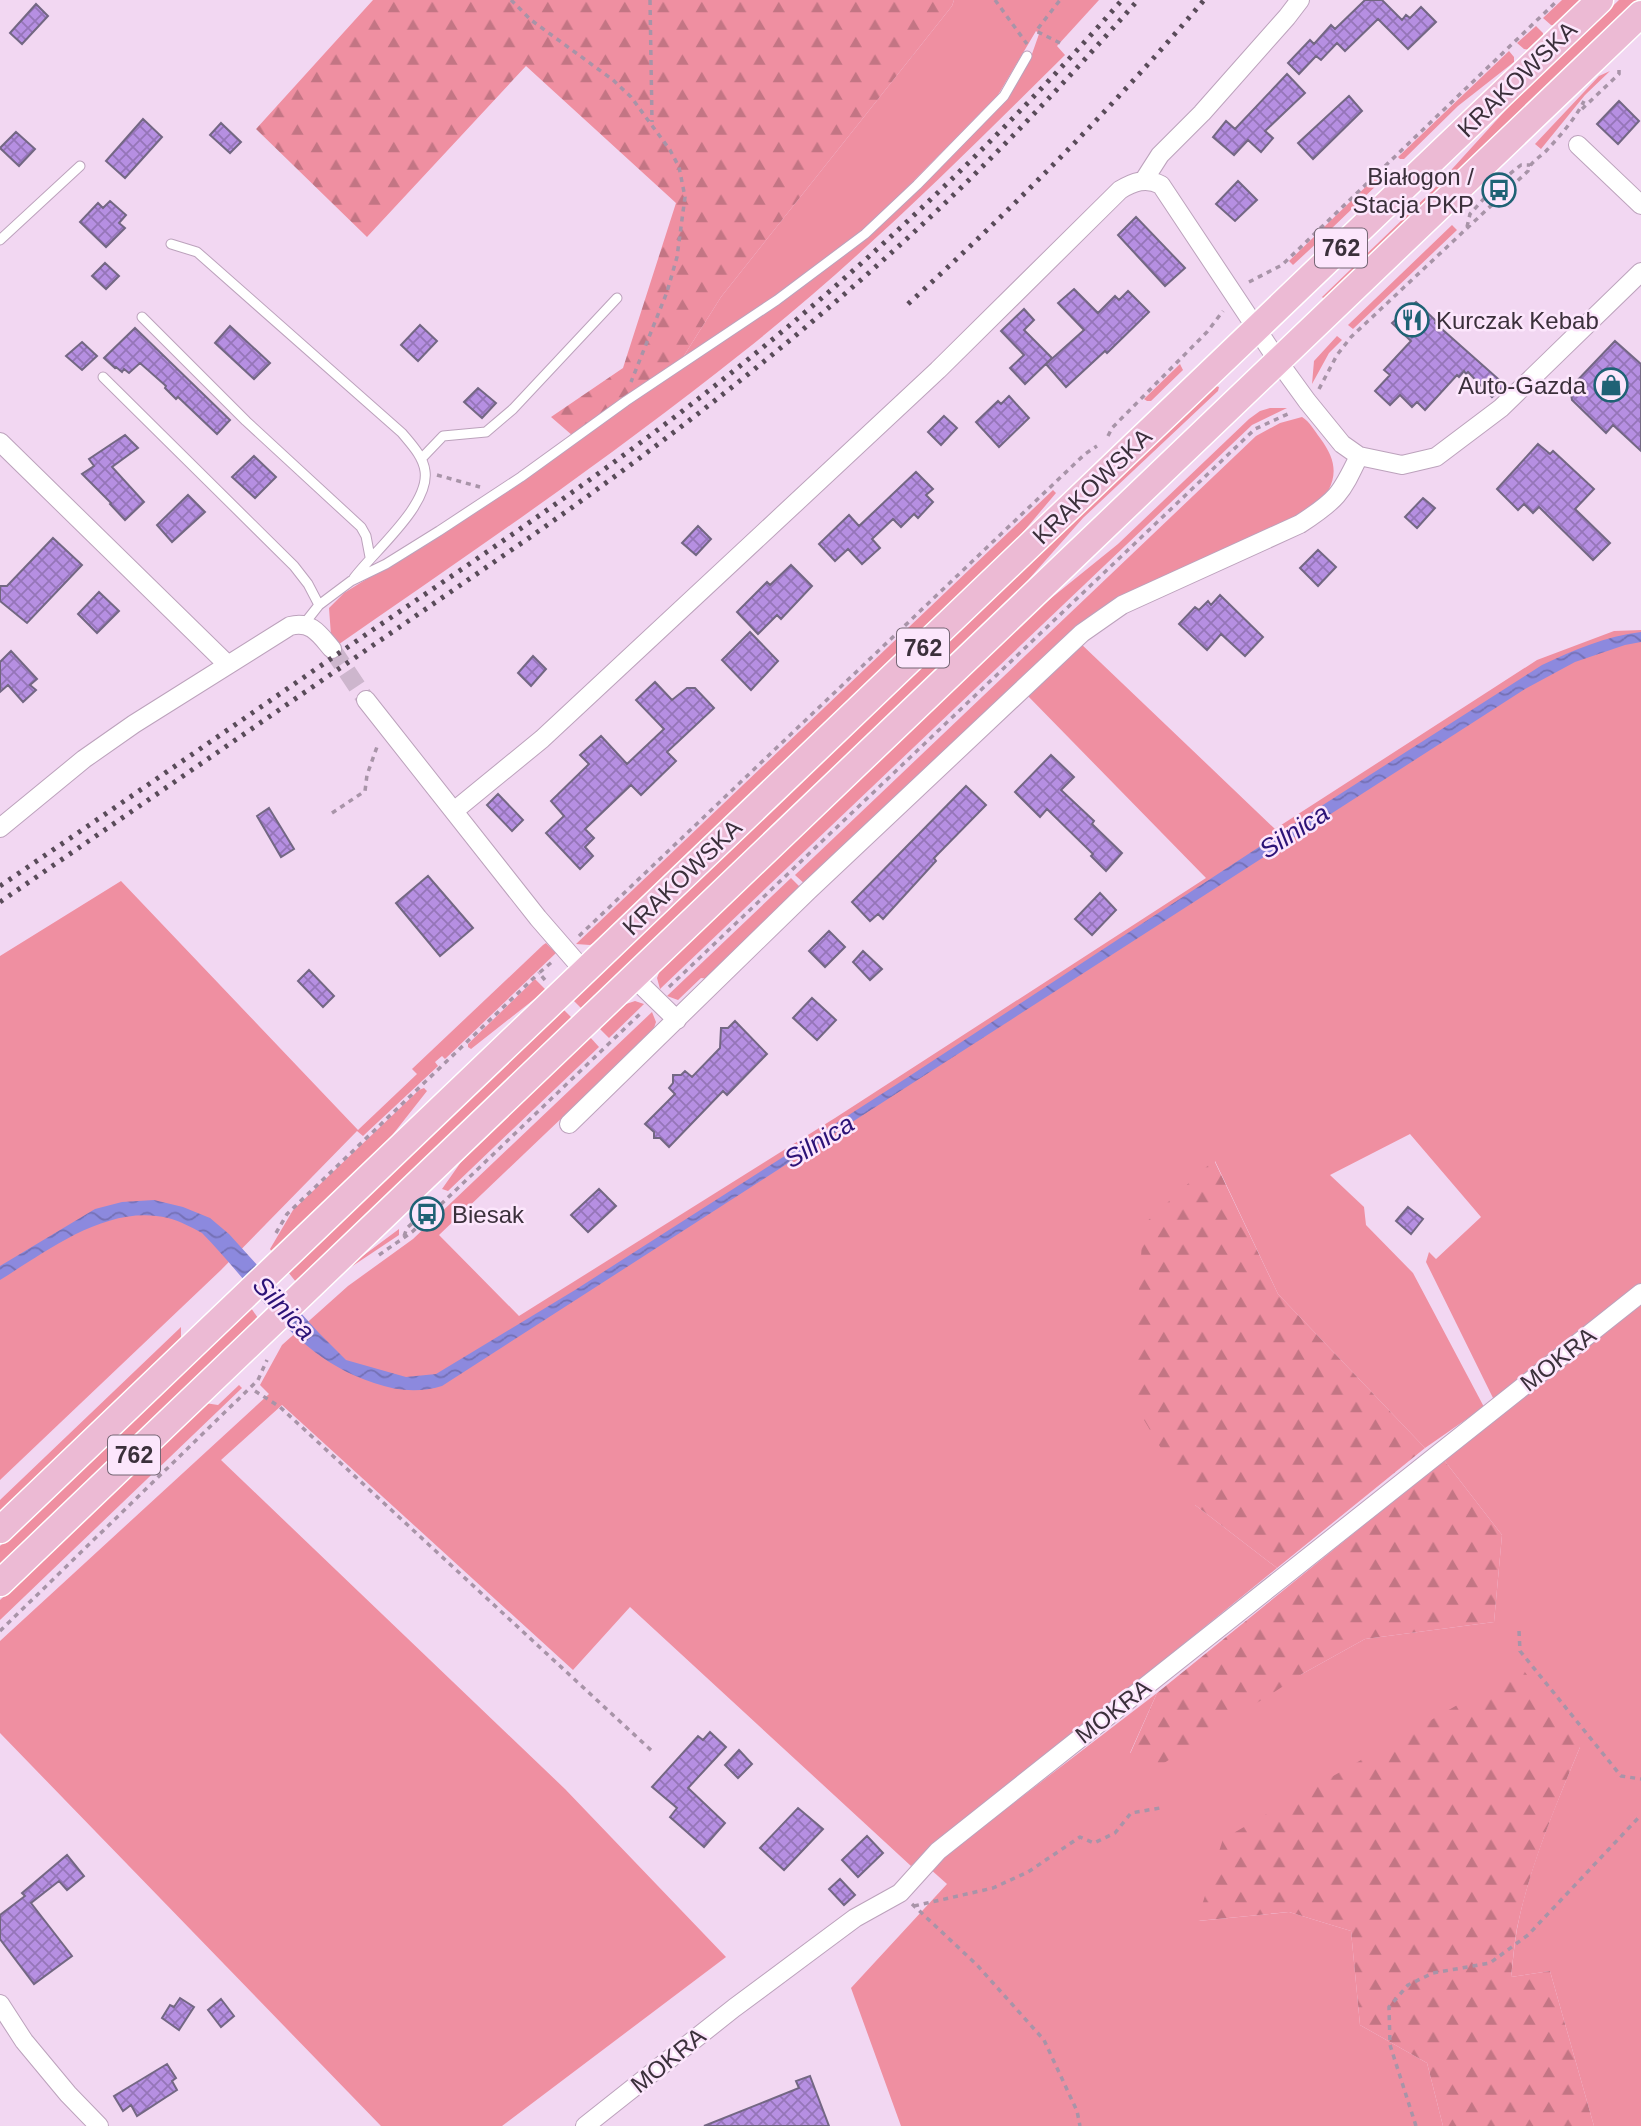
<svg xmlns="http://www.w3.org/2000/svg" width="1641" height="2126" viewBox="0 0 1641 2126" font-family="Helvetica,sans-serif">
  <defs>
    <pattern id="forest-firs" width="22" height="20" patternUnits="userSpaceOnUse" patternTransform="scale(1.75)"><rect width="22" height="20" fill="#ef8fa1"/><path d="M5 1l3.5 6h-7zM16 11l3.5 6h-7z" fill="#c37584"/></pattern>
    <pattern id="water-waves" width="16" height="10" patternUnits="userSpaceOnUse" patternTransform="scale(1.75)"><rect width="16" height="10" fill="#8c89de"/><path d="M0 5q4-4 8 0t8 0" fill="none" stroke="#7470b5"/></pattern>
    <pattern id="building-cross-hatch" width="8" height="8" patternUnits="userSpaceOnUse" patternTransform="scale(1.75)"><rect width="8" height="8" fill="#b68fe2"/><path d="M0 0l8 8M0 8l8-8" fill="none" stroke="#9575b8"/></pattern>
  </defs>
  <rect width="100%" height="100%" fill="#f2d7f2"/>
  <path fill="#ef8fa1" d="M954,0H1099L1057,46L1065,55C961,158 858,261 743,352C610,458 471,553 332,649L329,608L344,593L480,509L822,269L1006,98L1032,54L1039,34L1036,31L998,95L889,206L863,230L773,298L680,362L721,297L952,6Z
    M1562,0H1579V4L1555,26L1551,25L1543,18Z
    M1619,0H1640L1325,300L1322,297L1432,191L1514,101Z
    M1536,26L1543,33V38L1530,50L1524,49L1517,43Z
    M1509,51L1514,57V62L1458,106L1404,159H1400L1398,157Z
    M1610,71L1585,95L1541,149L1535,144L1599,76Z
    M1377,176L1380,182L1330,230L1323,228Z
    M1452,225L1457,230L1353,329L1348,325Z
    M1317,234L1320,240L1293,265L1289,261Z
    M1337,336L1342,340L1329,353L1312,384L1314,361Z
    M1180,364L1183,370L1151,401H1147L1144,399Z
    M1216,386L1219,387L1218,391L1083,518L1014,596L582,1009L572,999Z
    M1270,408H1287L1252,425L660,989L657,978L660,970L1029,616L1118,544L1249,419L1260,411Z
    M1302,417C1310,422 1314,430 1320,438C1341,466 1337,485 1313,511L1128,594L1100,609L1070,634L807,886L795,875L1256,436L1280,423Z
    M1053,490L1056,493L1019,537L599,940L590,945L576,944Z
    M1641,630V1284L1494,1400L1426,1262L1429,1252L1436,1259L1481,1217L1410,1134L1330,1175L1364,1207L1366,1225L1413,1273L1484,1407L1425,1448L1278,1294L1215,1161L1195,1505L1277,1568L911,1866L630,1607L573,1670L282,1405L221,1460L565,1789L726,1957L502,2126H381L0,1733V1641L269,1394L260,1385L282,1345L348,1286L413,1239L652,1012L656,1022L653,1031L439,1235L519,1316L835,1118L1206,878L1025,693L1079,642L1275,829L1537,660L1614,631Z
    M791,878L803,890L709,979L701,978L678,1000L667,996Z
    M121,881L358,1130L417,1074L412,1069L543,945L546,943L556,953L445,1059L442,1056L435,1062L438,1066L363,1136L357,1131L221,1270L0,1480V956Z
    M535,979L546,990L471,1049L468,1047V1044Z
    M635,1001L644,1004L609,1038L599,1028L623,1005Z
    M563,1009L572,1018L296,1282L288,1272Z
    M590,1037L599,1047L448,1191L442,1189L461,1162Z
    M424,1088L427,1091L390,1138L272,1252L270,1249L293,1210L419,1090Z
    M399,1229V1235L345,1271L348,1267Z
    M1641,1305V2126H1594L1550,1971L1511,1977C1513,1962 1514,1945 1517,1929C1529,1867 1556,1805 1580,1747L1198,1921L1289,1912L1351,1931L1360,2025L1427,2063L1443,2126H901L851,1988L947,1884L929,1868L1157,1693L1130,1753L1302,1674L1365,1639L1494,1622L1502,1535L1444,1460Z
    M251,1308L258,1318L0,1566V1546Z
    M181,1327V1339L0,1513V1500Z
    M239,1385L242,1388L0,1620V1600L205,1403L218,1405Z"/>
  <path fill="url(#forest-firs)" d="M373,0H954L952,6L721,297L680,362L573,436L551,417L623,368L676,203L526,66L367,237L256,129Z
    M1214,1160L1278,1294L1425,1448L1277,1568L1195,1505L1132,1400L1143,1225Z
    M1444,1460L1502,1535L1494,1622L1365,1639L1302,1674L1161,1765L1130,1754L1157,1693Z
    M1522,1668L1580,1747C1556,1805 1530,1866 1517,1928C1514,1944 1513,1961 1511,1977L1550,1971L1594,2126H1443L1427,2063L1360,2025L1351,1931L1289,1912L1197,1921L1223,1839Z"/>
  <path fill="url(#water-waves)" d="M1641,632V642L1625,645L1575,662L1525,689L442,1386C419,1393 397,1391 374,1383C295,1358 257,1289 202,1233C191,1227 180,1221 168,1218C108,1203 47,1251 0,1280V1266L95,1209L122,1202L154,1200L183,1207L210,1218L229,1234L319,1333L346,1360L406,1377L436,1374L575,1290L905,1079L1326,803L1542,665C1574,650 1606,636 1641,632Z"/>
  <path fill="url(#building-cross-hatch)" stroke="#736783" stroke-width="2" d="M1365,0H1382L1402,20L1406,15L1410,18L1421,7L1436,22L1408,49L1378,19L1345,51L1337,43L1321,60L1316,56L1299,74L1288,63L1310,40L1314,44L1331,25L1335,29Z
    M36,4L48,16L22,44L10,33Z
    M1287,74L1305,93L1265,131L1273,138L1261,152L1248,140L1234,155L1213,137L1226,121L1235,129Z
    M1349,96L1362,111L1313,159L1298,143Z
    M1619,101L1639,121L1618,144L1597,124Z
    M143,119L162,137L125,178L106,161Z
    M221,123L241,142L230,153L210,135Z
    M16,132L35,149L19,166L0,148Z
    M1238,181L1257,200L1235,221L1216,204Z
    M110,201L126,215L119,223L125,228L106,247L80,222L98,203L103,208Z
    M1136,217L1185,268L1165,286L1118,235Z
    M105,263L119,276L106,289L92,276Z
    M1074,289L1098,313L1115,296L1119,300L1128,291L1149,312L1107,353L1105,351L1066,387L1046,364L1084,330L1058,303Z
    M1416,302L1436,321L1435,323L1505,385L1492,397L1468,372L1466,374L1464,371L1459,377L1457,375L1425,410L1417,402L1412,407L1400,395L1390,405L1375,391L1390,375L1384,370L1411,341L1392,323Z
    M1024,309L1034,320L1024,330L1052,358L1025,384L1010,368L1024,355L1001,331Z
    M420,325L437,341L418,361L401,345Z
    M230,326L270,363L254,379L215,343Z
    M135,328L230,420L217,434L178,397L176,399L165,388L166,386L140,363L129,373L124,369L122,372L116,367L115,368L104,358Z
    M1615,341L1641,364V451L1613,425L1606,433L1572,400L1570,388Z
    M82,342L97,356L82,370L66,356Z
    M478,388L496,403L482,418L464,402Z
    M1009,396L1029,418L999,447L976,422L998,401L1001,404Z
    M944,416L957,428L941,445L928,432Z
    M125,435L138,448L112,467L144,502L125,520L110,504L111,503L82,474L94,466L89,459Z
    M1538,444L1550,454L1553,451L1594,489L1575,509L1610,543L1593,560L1539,507L1533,513L1524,504L1518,510L1497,489Z
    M254,456L276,477L255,498L232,477Z
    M916,472L933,489L926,495L933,502L918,518L914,514L901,527L893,519L872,539L880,548L862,564L848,549L835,561L819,544L849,515L859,526Z
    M188,495L205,512L172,542L157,525Z
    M1423,498L1435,508L1417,528L1405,517Z
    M698,526L711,539L696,555L682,543Z
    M53,538L82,565L27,623L0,601V586H7Z
    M1318,550L1336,567L1318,586L1300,568Z
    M791,565L812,586L781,619L777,615L758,634L737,612L767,582L770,585Z
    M99,592L119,611L97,633L78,614Z
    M1220,595L1263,637L1245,656L1221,634L1207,650L1179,624L1195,607L1199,610L1208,601L1211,605Z
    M750,632L778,661L751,690L722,660Z
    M11,651L37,679L30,685L36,690L23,702L8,685L0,692V662Z
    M533,656L546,669L531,686L518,673Z
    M655,682L672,700L687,688H695L714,708L667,752L676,761L641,795L631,785L585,829L594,838L585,847L593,856L580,869L546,833L564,816L551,801L589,764L580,755L601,736L627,764L664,729L636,700Z
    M1051,755L1074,777L1061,790L1094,821L1092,824L1122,853L1106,871L1091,856L1093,854L1047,809L1040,817L1015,792Z
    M966,786L986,805L934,858L936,861L883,919L878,914L870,921L852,902Z
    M498,794L523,820L512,831L487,805Z
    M269,808L294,849L281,857L257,816Z
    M428,876L473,928L440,956L396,903Z
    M1100,893L1116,910L1092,935L1075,919Z
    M829,931L845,947L825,967L809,951Z
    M863,951L882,969L870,980L853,962Z
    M309,970L334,996L323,1007L298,981Z
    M812,998L836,1020L817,1040L793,1018Z
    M735,1021L767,1054L727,1095L723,1091L669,1147L660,1138H654V1132L645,1124L675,1094L669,1088L673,1083V1075H681L685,1071L692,1077L720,1048L721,1028H728Z
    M599,1189L616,1206L588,1232L571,1215Z
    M1408,1207L1423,1219L1411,1234L1396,1221Z
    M710,1732L726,1747L688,1788L725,1823L704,1847L670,1817L677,1808L652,1787L698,1736L703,1740Z
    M739,1750L752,1764L738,1778L725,1765Z
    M798,1808L823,1829L784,1870L760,1848Z
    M867,1836L883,1853L858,1877L842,1860Z
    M67,1855L84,1876L67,1890L59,1881L31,1903L72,1956L34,1984L0,1939V1915L25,1896L22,1893Z
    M840,1879L855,1895L844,1905L829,1889Z
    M180,1998L194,2007L179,2030L162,2018L170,2005L174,2007Z
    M221,1999L234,2016L221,2027L208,2010Z
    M167,2064L176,2078L172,2081L177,2090L137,2116L131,2105L123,2111L114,2096Z
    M810,2076L829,2126H704L799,2088L796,2081Z"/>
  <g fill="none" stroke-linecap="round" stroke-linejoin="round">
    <path stroke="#cdb6cd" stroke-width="18" stroke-dasharray="18 9" stroke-linecap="butt" d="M332,649L366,700"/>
    <defs>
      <path id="service" d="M0,240L80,166
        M171,244L197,252L402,433C411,444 423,456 425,471C430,505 374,551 354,578
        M142,317L246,421L361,527L366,536L370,557
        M103,377L294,566L308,584L319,605
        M421,459L443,436L486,432L513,409L617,298
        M304,624L319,605L351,581L386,564L439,531L521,477L626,401L777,300L865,234L917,185L1004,96L1027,56"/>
      <path id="minor" d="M1578,145L1641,205
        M1144,180L1160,155L1202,113L1287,17L1300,0
        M0,442L228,665
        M366,700L538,918L584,971
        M454,811L542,739L774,523L938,370L1120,190C1133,182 1146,177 1161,185L1278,361L1307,401L1342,444L1359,456L1402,465L1436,457L1501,408L1641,272
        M0,828L84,759L134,724L290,626C311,620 320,635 332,649
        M633,977L677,1020
        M569,1124L808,891L1082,633L1122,605L1300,524C1337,500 1341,494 1359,456
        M0,2004L24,2041L68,2094L99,2126
        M585,2126L734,2008L820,1944L855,1918L900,1893L938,1851L1641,1293"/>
      <path id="primary" d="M0,1530L1600,0
        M0,1583L1641,14"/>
    </defs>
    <use href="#service" stroke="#bca2bc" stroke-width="11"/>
    <use href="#minor" stroke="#bca2bc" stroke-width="20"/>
    <use href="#primary" stroke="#fff" stroke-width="29"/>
    <path stroke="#a894a8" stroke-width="3.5" stroke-dasharray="5 5" stroke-linecap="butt" d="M511,0L531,20L613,80L631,97L670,150L679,167L685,197L677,257L667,292L631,382
      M650,0L652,122
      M995,0L1027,44
      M1060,43L1036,31L1060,0
      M1582,109L1619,74V69
      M1502,180L1521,165H1530
      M1467,227L1470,214L1489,193
      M1249,282L1282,265L1558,0
      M1319,389L1337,355L1351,337L1528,171C1530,162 1539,158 1546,151C1560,136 1575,119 1584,101
      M1108,436L1112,428L1207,332L1223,311
      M437,475L480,487
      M332,813L365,791L367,775L378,744
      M579,936L1085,454L1097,446
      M545,980L539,973L553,961
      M669,987L1255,429L1292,412
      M276,1233L287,1214L539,973
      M404,1236L407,1228L418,1218
      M379,1255L412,1232L643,1011
      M255,1391L280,1407L653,1752
      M0,1631L258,1380L267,1360
      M1519,1631L1520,1651L1621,1776L1641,1779
      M912,1904L977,1965L1044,2040L1077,2111L1080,2126
      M914,1906L993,1888L1028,1872L1080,1837L1094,1843L1115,1833L1131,1813L1160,1808
      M1416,2126L1390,2045L1389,2007L1408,1985L1433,1973L1490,1963L1528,1935L1641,1815"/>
    <use href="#service" stroke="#fff" stroke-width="9"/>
    <use href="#minor" stroke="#fff" stroke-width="18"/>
    <use href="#primary" stroke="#ecbad4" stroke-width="26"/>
    <path stroke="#594b59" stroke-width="5" stroke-dasharray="3.5 7" stroke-linecap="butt" d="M908,304C1013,208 1112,109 1204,0
      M0,886C125,801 249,715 374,629C493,548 613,467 726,377C869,264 1002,137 1122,0
      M0,902L526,540C666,442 800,338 925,222C1000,152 1070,77 1138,0"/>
  </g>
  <defs>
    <symbol id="bus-ring" viewBox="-11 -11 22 22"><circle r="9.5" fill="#fce6fc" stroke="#1f6275" stroke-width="1.5"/><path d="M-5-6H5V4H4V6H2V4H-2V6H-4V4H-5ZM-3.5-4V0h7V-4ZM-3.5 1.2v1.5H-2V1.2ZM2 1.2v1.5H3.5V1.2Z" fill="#1f6275"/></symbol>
    <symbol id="restaurant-ring" viewBox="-11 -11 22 22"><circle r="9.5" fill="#fce6fc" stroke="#1f6275" stroke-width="1.5"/><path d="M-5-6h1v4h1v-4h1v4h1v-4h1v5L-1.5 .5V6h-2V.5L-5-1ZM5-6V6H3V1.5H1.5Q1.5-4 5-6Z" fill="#1f6275"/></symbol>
    <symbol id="shop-ring" viewBox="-11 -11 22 22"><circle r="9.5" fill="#fce6fc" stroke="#1f6275" stroke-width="1.5"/><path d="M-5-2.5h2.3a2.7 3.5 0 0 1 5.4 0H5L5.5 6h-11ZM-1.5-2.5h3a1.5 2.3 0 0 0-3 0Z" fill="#1f6275"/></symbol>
  </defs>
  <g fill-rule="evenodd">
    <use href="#bus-ring" x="1480" y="171" width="38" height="38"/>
    <use href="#restaurant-ring" x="1393" y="301" width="38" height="38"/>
    <use href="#shop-ring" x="1592" y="366" width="38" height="38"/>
    <use href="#bus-ring" x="408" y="1195" width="38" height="38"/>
  </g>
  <g text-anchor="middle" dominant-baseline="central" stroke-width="5" stroke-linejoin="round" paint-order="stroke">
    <g fill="#fce6fc" stroke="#756775" stroke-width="2">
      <rect x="1315" y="228.5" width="52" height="39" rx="5"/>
      <rect x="897" y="628.5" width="52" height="39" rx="5"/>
      <rect x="108" y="1435.5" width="52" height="39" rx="5"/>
    </g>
    <g font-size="23" font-weight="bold" fill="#3b303b">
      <text x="1341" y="248">762</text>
      <text x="923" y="648">762</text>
      <text x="134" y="1455">762</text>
    </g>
    <g font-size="24" fill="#3b303b" stroke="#fce6fc">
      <text transform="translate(1517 79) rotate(-44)">KRAKOWSKA</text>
      <text transform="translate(1092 486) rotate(-44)">KRAKOWSKA</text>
      <text transform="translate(682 877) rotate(-44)">KRAKOWSKA</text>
      <text transform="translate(1558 1359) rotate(-38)">MOKRA</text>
      <text transform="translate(1113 1711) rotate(-38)">MOKRA</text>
      <text transform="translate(668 2060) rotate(-39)">MOKRA</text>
    </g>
    <g font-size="24" fill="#3b303b" stroke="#fce6fc" text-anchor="end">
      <text x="1474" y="176">Białogon /<tspan x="1474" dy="28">Stacja PKP</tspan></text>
      <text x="1436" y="320" text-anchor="start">Kurczak Kebab</text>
      <text x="1586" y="385">Auto-Gazda</text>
      <text x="452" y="1214" text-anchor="start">Biesak</text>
    </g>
    <g font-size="26" font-style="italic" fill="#2c1377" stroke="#fce6fc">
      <text transform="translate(1294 831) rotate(-33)">Silnica</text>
      <text transform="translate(819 1141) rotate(-32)">Silnica</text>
      <text transform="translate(284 1308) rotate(47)">Silnica</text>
    </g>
  </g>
</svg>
